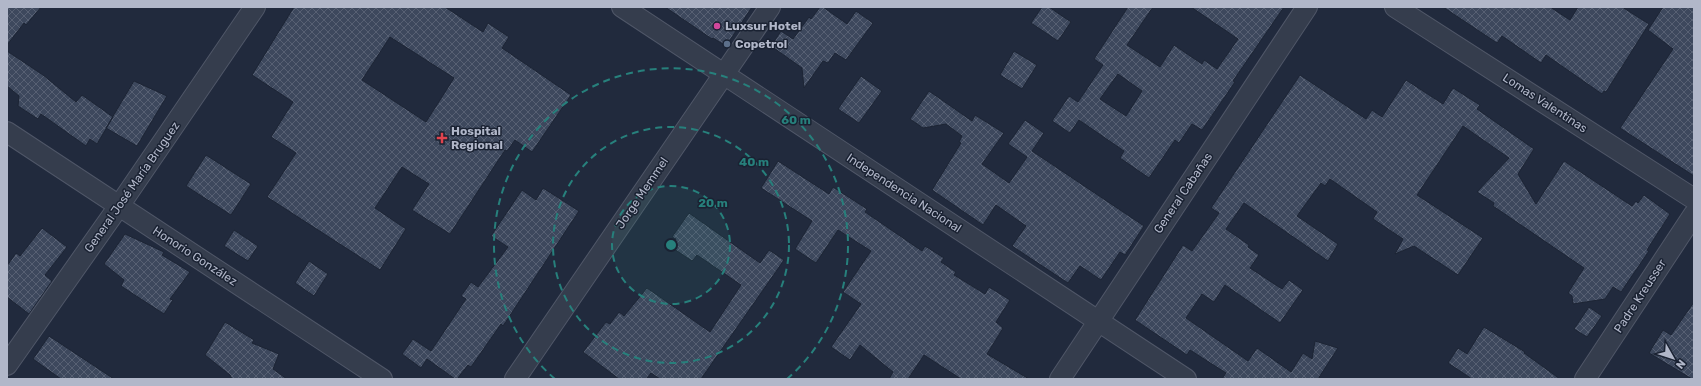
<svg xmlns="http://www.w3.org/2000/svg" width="1701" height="386" viewBox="0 0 1701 386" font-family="Rubik,sans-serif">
  <defs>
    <pattern id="building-cross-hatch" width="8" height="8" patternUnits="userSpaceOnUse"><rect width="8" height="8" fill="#3d485d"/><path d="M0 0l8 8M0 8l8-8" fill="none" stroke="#576073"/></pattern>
  </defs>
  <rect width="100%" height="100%" fill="#212a3d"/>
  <path fill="url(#building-cross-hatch)" stroke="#1c2434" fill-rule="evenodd" d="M7,7H41L26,25L24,23L7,45Z
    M294,7H445L483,32L488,23L509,37L502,48L571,95L532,152L515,140L507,151L505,150L450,234L412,210L429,184L402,167L375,208L406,229L380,270L267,197L296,153L271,137L293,102L252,75ZM390,37L454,78L426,122L362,80Z
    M665,7H752L726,46L713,38L712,39Z
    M820,7H823L847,24L856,11L873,23L846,60L835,53L828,63L823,61L804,88L802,68L771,46L781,31L793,39L809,17L811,19Z
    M1042,7H1049L1071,22L1058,41L1031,23Z
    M1128,7H1153L1127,45L1160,67L1174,45L1202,64L1204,60L1217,69L1238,39L1191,7H1284L1233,81L1235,82L1202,130L1192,124L1179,143L1175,140L1149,178L1120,158L1124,151L1079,120L1070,133L1052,121L1069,96L1078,102L1103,65L1094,59ZM1118,74L1142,91L1126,116L1100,99Z
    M1443,7H1550L1570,20L1578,7H1622L1649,24L1606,92L1604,91L1602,94L1546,55L1541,63L1502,36L1497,43Z
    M1663,7H1694V176L1620,128L1673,49L1648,30Z
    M7,51L43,75L76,102L82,95L113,117L97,144L90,139L86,146L41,114L38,119L18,106L19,96L7,86Z
    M1014,51L1037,65L1022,89L1000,75Z
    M1300,75L1366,119L1372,110L1382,117L1406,80L1443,104L1453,88L1480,105L1477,109L1534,149L1518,174L1536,204L1564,161L1632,206L1636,201L1638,203L1644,195L1670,214L1647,250L1649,251L1621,292L1613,287L1605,299L1573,304L1572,296L1568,293L1584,268L1493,206L1494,203L1477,192L1509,158L1463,126L1417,195L1483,238L1458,275L1414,246L1395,254L1403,239L1373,219L1377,212L1330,179L1325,186L1321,183L1297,216L1338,244L1328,261L1244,203L1226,229L1249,245L1248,247L1259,255L1250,268L1282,289L1289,280L1303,290L1280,323L1225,285L1214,302L1202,294L1186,318L1248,361L1257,348L1291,372L1303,353L1312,359L1315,341L1338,348L1318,379H1222L1226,373L1190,350L1187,355L1135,320L1183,245L1192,251L1219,213L1211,208Z
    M861,76L882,91L859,123L838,109Z
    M134,81L167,96L137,146L106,128Z
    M929,91L972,121L975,115L1004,133L982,164L1009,183L1027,157L1008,144L1025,120L1044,133L1032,151L1144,226L1125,255L1120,252L1101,280L1080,266L1068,283L1012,246L1026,226L996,205L983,225L932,190L961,143L959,142L962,136L946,124L923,128L910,119Z
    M206,155L251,184L231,215L186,186Z
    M778,161L829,194L833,187L867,209L865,212L922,251L925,246L944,258L941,262L956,272L954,275L985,294L989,287L1010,300L996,322L1003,328L987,354L1029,379H961L924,355L908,379H889L893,372L860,345L850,360L831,347L861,304L843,292L871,251L838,230L816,263L795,249L812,221L761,188Z
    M543,188L579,211L503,326L501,324L471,367L468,365L457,379H455L427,359L421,368L402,354L413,339L431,351L466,299L461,296L471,282L478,287L508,247L491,236L522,190L536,200Z
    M689,213L760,263L769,250L784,260L701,379H660L651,373L646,379H619L583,352L606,322L610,324L619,312L624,316L647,288L710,332L741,285L697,255L692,261L671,247L676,239L672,237Z
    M42,228L67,247L45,275L52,281L29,314L7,297V266L16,253L20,256Z
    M234,230L258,246L248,261L224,246Z
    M125,234L164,252L162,255L190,272L170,299L173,300L164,314L121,286L124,280L104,264Z
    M309,261L328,274L314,296L295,283Z
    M1694,302V379H1692L1649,353L1663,330L1671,335Z
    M1589,307L1602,316L1587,337L1574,329Z
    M225,322L254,340L252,343L279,354L273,369L287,379H232L230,375L205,355Z
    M1484,327L1525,352L1524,353L1560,379H1472L1448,363L1458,348L1467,354Z
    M49,336L114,379H61L33,359Z"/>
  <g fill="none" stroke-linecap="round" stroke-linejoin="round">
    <defs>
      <path id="street" d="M622,7L1186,379
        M1395,7L1694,199
        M7,132L382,379
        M7,365L119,206L255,7
        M515,379L770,7
        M1060,379L1307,7
        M1585,379L1694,214"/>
    </defs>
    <use href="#street" stroke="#505768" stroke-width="22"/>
    <use href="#street" stroke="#353d4d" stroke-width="20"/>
  </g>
  <circle cx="671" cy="245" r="59" fill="#27807c" fill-opacity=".12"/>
  <g fill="none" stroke="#27807c" stroke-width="2" stroke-dasharray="7 5">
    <circle cx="671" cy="245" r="59"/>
    <circle cx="671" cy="245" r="118"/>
    <path d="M555 379A177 177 0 1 1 787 379"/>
  </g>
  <circle fill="#d1479c" stroke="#1a2232" stroke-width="1.5" cx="717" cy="26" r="4"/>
  <circle fill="#5c6f8a" stroke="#1a2232" stroke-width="1.5" cx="727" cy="44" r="4"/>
  <path fill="#e0444e" stroke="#1a2232" stroke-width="1.5" d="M440 132h4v4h4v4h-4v4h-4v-4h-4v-4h4z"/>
  <g text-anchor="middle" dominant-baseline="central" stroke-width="3" stroke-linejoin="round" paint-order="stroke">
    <g font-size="12" font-weight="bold" fill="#b1b7c9" stroke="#1a2232" text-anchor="start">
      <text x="725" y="26">Luxsur Hotel</text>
      <text x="735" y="44">Copetrol</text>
      <text x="451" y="131">Hospital<tspan x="451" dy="14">Regional</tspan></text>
    </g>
    <g font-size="12" fill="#b1b7c9" stroke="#1a2232">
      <text transform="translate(1545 103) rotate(33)">Lomas Valentinas</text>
      <text transform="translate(132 187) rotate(-55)">General José María Bruguez</text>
      <text transform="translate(642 193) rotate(-56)">Jorge Memmel</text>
      <text transform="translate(904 193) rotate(33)">Independencia Nacional</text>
      <text transform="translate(1183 193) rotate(-56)">General Cabañas</text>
      <text transform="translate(195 256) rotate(33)">Honorio González</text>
      <text transform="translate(1640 296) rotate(-57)">Padre Kreusser</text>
    </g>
  </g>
  <circle cx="671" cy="245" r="6" fill="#27807c" stroke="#1a2232" stroke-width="2"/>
  <g font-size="12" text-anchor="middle" font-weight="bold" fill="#27807c" stroke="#1a2232" stroke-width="3" stroke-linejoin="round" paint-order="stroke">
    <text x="796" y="124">60 m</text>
    <text x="754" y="166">40 m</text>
    <text x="713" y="207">20 m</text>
  </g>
  <rect width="1701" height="386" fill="none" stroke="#b1b7c9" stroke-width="16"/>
  <g transform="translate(1673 358) rotate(129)" stroke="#1a2232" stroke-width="3" paint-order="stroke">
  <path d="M0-3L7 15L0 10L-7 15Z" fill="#b1b7c9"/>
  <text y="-6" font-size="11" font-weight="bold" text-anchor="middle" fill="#b1b7c9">N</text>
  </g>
</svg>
